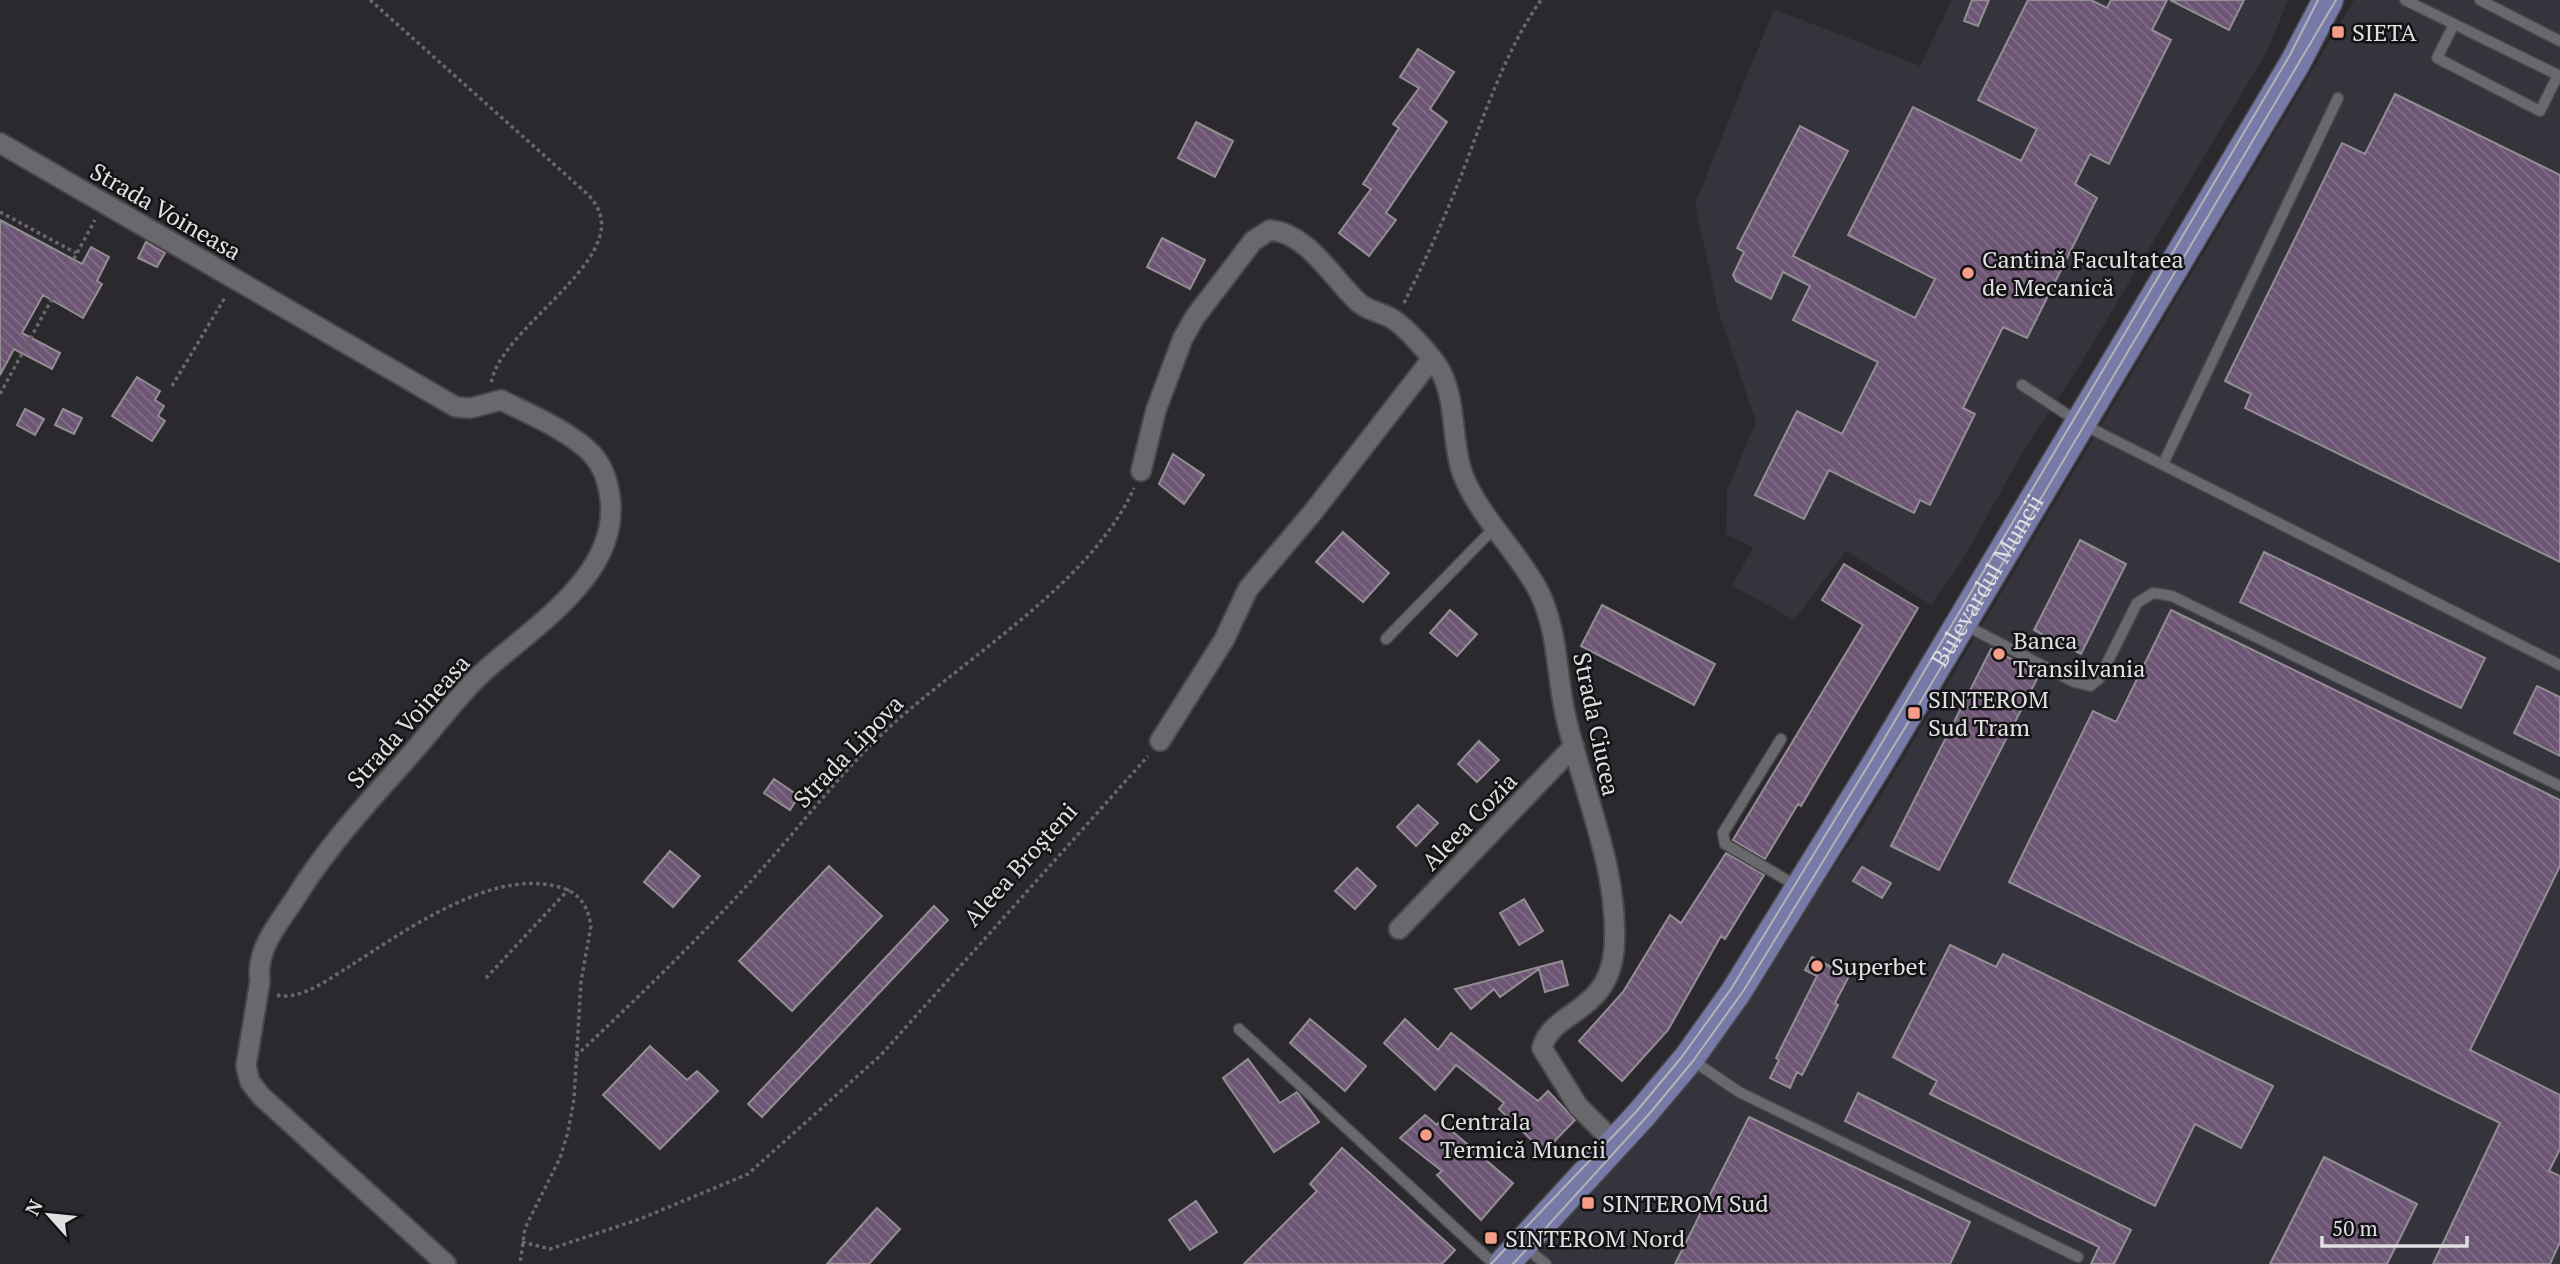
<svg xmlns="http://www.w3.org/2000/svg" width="2560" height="1264" viewBox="0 0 2560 1264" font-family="'PT Serif',serif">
  <defs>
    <pattern id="building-back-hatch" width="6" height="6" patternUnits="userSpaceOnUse" patternTransform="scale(1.75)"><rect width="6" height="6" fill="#6d5574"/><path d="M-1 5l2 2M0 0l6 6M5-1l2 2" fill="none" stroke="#826d88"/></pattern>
  </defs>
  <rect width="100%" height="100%" fill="#2b292d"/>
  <path fill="#35333b" d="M1952,0H2288L2268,50L2078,368L2024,450L1962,561L1931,605L1846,551L1794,620L1732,585L1753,548L1726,534L1727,490L1756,422L1719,313L1695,204L1774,9L1920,66Z
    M2354,0H2560V1264H1527L1644,1134L1864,824Z"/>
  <path fill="url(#building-back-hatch)" stroke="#928f93" stroke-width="2" d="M1972,0H1989L1978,26L1964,21Z
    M2028,0H2091L2107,8L2111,0H2167L2152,30L2171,40L2109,164L2090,154L2075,184L2097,198L2027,338L2003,327L1963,408L1975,414L1930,505L1920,500L1914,513L1829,470L1804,519L1755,495L1797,411L1842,434L1878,362L1793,320L1810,286L1783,272L1771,299L1736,281L1733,275L1744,252L1737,248L1800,126L1848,151L1793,256L1915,318L1935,279L1848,235L1913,107L2021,161L2037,129L1978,100Z
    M2170,0H2244L2229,30Z
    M1418,49L1454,72L1430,109L1447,122L1386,213L1396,220L1369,256L1339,233L1371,189L1363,184L1399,128L1393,124L1419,88L1400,77Z
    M2395,94L2560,175V562L2245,408L2251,394L2225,381L2342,143L2365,154Z
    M1196,122L1233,141L1215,177L1178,158Z
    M0,220L82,264L91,247L109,257L97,281L102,284L83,318L43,295L22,333L60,353L52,369L14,349L0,375Z
    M1162,238L1205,260L1190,289L1147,267Z
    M146,242L165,253L157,267L138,258Z
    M137,377L160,391L155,400L164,406L158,416L165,421L152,441L112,416Z
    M25,409L44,419L35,435L17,425Z
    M63,409L82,418L74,434L55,425Z
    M1173,454L1204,475L1184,504L1159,484Z
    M1343,532L1389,573L1363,602L1316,562Z
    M2080,540L2126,564L2081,654L2034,630Z
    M2264,552L2485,658L2461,708L2240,602Z
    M1844,564L1918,608L1801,806L1798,804L1765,859L1733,840L1863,625L1822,600Z
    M1602,605L1715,664L1694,705L1581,646Z
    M1450,610L1477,634L1457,656L1430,633Z
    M2171,610L2560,800V866L2470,1050L2560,1095V1149L2549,1171L2560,1176V1242L2550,1264H2433L2500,1123L2009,882L2093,711L2116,722Z
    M1991,649L2040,673L1939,870L1891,846Z
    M2537,686L2560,697V756L2514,733Z
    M1479,741L1499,760L1477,782L1458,764Z
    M774,779L799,796L790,810L764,793Z
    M1418,805L1438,823L1416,846L1397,827Z
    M670,851L700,876L673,907L644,882Z
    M1726,853L1764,875L1725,939L1721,936L1668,1030L1622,1081L1579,1041L1623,992L1670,915L1681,923Z
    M829,866L882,916L792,1011L739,961Z
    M1862,867L1891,883L1882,898L1853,881Z
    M1357,868L1376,886L1355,909L1335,891Z
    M1524,899L1543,931L1519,945L1500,913Z
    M934,906L948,920L762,1117L748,1104Z
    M1950,945L1996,967L2003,954L2273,1086L2241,1148L2195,1124L2155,1206L1930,1094L1937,1081L1893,1057Z
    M1812,957L1849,976L1835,1003L1838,1005L1802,1075L1797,1072L1790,1088L1770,1078L1779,1060L1776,1058L1817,976L1805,970Z
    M1562,961L1568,985L1545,992L1539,969L1500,997L1494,989L1471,1009L1455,989Z
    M1310,1019L1366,1066L1345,1091L1290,1043Z
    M1405,1019L1438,1050L1451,1033L1538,1101L1548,1091L1575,1120L1544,1152L1499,1109L1504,1103L1456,1065L1435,1090L1384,1043Z
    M650,1046L687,1080L697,1071L718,1091L660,1149L603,1095Z
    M1248,1059L1280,1103L1297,1092L1319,1122L1274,1152L1223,1078Z
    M1858,1093L2131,1230L2114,1264H2091L2099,1247L1845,1121Z
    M1425,1115L1437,1125L1440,1121L1513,1183L1481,1220L1437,1175L1442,1171L1400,1138Z
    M1749,1117L1970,1222L1950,1264H1675Z
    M1342,1148L1455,1250L1442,1264H1244L1317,1191L1310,1184Z
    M2324,1157L2417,1204L2387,1264H2270Z
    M1196,1201L1217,1232L1190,1250L1169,1220Z
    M877,1208L900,1229L869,1264H827Z"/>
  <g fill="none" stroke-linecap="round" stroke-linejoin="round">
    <defs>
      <path id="lane" d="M2405,0L2560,76
        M2480,0L2560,41
        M2454,24L2437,58L2540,111L2558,75
        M2022,385L2080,423L2560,665
        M2163,464L2338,98
        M1965,625L2074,682L2090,686L2099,679L2137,603L2153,593L2172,596L2560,786
        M1386,639L1495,527
        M1781,739L1723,833L1725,844L1797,886
        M1239,1029L1494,1264
        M1692,1060L1739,1092L2078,1257
        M1524,1247L1546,1264"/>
      <path id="street" d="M0,143L456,407L471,408L501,400C529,414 570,431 592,454C602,465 608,482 610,497C621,577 527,630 478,677C454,701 434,728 412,753C371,799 329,844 296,897C280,922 255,949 260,981L246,1066L250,1082L261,1096L446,1264
        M1141,471L1156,410L1183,338L1195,317L1253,241L1270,230C1309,234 1332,278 1358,302C1368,311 1380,312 1391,318C1405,326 1434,358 1441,372C1457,403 1451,443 1463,475C1480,518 1517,550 1538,590C1558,629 1556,671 1565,713C1582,791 1620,869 1614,950C1608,1014 1552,1010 1542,1048L1578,1106L1615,1143
        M1160,741L1224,640L1248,589L1313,512L1431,360
        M1399,929L1574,746"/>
      <g id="primary">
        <path id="s1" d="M1504,1264L1641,1115L1689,1058L1736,992L1879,761L2295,63L2328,0"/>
      </g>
    </defs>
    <use href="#lane" stroke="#48474a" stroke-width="13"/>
    <use href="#street" stroke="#48474a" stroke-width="23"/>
    <use href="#primary" stroke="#48474a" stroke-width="33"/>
    <path stroke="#6a686c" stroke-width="3.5" stroke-dasharray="3.5 3.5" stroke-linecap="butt" d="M370,0L575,183C583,190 592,197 597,207C627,262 498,329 491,384
      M0,212L76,253
      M1404,303C1424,263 1443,222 1459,181C1483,120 1503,54 1541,0
      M172,386L226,296
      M0,394L95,220
      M486,978L569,889
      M277,995C301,1001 330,978 350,966C403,932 489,870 555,886C578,891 587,903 591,926L581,981L574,1099L568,1132L560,1158L525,1228L520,1264
      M576,1056C636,999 696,942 752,880C794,834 833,782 878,738C956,662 1090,587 1134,488
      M522,1242L550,1249L640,1219L748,1174L881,1055L1148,756"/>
    <use href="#lane" stroke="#69686c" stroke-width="10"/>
    <use href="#street" stroke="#69686c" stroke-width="19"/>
    <use href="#primary" stroke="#7779a7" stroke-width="30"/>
    <path stroke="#b5b3b6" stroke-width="2" d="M1491,1264L1636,1112L1681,1058L1731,989L1874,756L2290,55L2318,0
      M1513,1264L1650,1113L1693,1061L1744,990L1914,713L2336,0"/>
  </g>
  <g fill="#f49e88" stroke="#131214" stroke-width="2.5">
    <rect x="2331" y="25" width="14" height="14" rx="3.5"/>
    <circle cx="1968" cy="273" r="7"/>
    <circle cx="1999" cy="654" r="7"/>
    <rect x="1907" y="706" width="14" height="14" rx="3.5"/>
    <circle cx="1817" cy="966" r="7"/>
    <circle cx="1426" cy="1135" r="7"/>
    <rect x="1581" y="1196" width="14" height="14" rx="3.5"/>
    <rect x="1484" y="1231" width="14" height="14" rx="3.5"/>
  </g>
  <g text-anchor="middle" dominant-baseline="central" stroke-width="5" stroke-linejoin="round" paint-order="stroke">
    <g font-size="24" fill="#e0dfe1" stroke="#131214" text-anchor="start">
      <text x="2352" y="32">SIETA</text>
      <text x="1982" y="259">Cantină Facultatea<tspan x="1982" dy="28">de Mecanică</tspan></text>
      <text x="2013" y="640">Banca<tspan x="2013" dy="28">Transilvania</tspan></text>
      <text x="1928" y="699">SINTEROM<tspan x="1928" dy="28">Sud Tram</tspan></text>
      <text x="1831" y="966">Superbet</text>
      <text x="1440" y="1121">Centrala<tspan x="1440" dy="28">Termică Muncii</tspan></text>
      <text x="1602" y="1203">SINTEROM Sud</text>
      <text x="1505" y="1238">SINTEROM Nord</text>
    </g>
    <g font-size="24" fill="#e0dfe1" stroke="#131214">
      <text transform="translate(166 211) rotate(30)">Strada Voineasa</text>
      <text stroke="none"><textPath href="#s1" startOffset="840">Bulevardul Muncii</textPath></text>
      <text transform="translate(408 721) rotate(-48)">Strada Voineasa</text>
      <text transform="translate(1597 724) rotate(78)">Strada Ciucea</text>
      <text transform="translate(848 751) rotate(-46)">Strada Lipova</text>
      <text transform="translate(1469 821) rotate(-46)">Aleea Cozia</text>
      <text transform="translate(1020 864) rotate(-48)">Aleea Broșteni</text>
    </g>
  </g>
  <g transform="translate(49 1215) rotate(297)" stroke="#131214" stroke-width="5" paint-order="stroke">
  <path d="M0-5L12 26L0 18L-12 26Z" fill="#e0dfe1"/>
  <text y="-10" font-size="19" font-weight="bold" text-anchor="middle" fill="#e0dfe1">N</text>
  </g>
  <path d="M2322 1236v10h145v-10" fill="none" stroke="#e0dfe1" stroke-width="3.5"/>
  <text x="2332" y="1236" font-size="21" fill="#e0dfe1" stroke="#131214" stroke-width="5" paint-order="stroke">50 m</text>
</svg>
